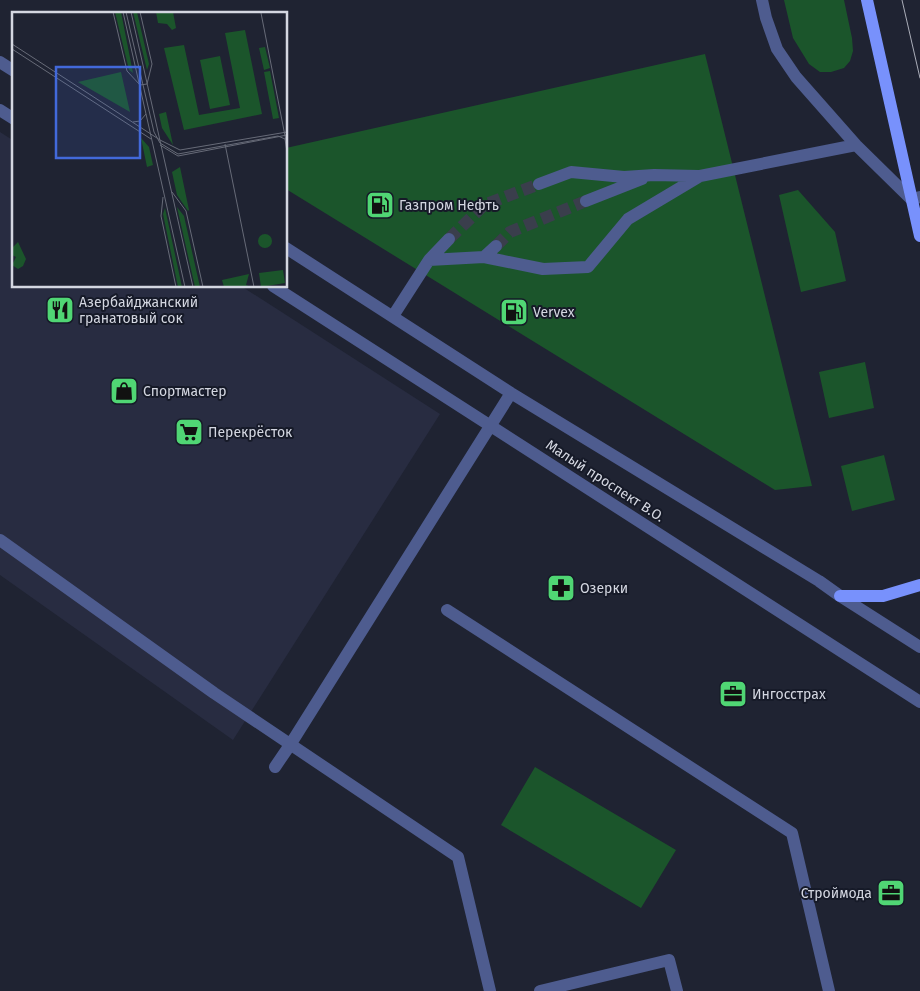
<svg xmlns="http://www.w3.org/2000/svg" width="920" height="991" viewBox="0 0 920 991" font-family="'Fira Sans',sans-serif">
  <rect width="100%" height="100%" fill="#1f2332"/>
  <path fill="#282c41" d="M0,132L14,141V286H241L440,414L233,740L0,575Z"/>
  <path fill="#1b552b" d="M784,0H844L852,38L853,51L850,61L844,68L831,72H820L809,64L793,38Z
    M705,54L812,486L775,490L286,189V148Z
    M798,190L835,232L846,281L801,292L779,195Z
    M865,362L874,408L829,418L819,372Z
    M884,455L895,500L852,511L841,466Z
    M535,767L676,850L641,908L501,825Z"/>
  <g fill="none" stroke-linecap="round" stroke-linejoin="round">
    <path stroke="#3a3e4c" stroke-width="12" stroke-dasharray="12 6" stroke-linecap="butt" d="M449,239L484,205L539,184
      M496,246L510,232L586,201"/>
    <path stroke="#4e5c8f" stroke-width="12" d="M762,0L766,18L777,49L796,77L856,145L911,199L920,197
      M0,62L14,71
      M0,110L14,119
      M539,184L571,172L624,177L654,175L699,176
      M586,201L642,179
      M286,248L511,393L819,581L840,596L920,647
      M484,257L496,246
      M429,260L449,239
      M273,286L920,702
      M393,316L429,260L484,257L543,269L588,267L628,219L700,176L856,145
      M0,540L214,693L458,857L490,991
      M447,610L792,833L829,991
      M275,767L290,745L511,393
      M540,991L669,960L677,991"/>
    <path stroke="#7891fc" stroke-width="12" d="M867,0L920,236
      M840,596H883L920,585"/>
    <path stroke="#abaeb9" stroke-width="1" d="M902,0L920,78"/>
  </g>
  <defs>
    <symbol id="fuel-square" viewBox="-11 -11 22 22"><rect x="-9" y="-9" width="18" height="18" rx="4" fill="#50d674" stroke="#161a28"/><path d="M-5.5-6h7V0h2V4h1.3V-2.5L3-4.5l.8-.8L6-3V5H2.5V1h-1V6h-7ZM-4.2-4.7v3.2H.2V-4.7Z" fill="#111"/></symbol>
    <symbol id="restaurant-square" viewBox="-11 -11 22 22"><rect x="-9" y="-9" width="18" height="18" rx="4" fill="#50d674" stroke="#161a28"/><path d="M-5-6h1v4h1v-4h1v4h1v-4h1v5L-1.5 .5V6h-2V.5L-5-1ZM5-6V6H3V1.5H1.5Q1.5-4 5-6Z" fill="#111"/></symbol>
    <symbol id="shop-square" viewBox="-11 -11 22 22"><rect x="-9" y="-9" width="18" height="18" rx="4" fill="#50d674" stroke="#161a28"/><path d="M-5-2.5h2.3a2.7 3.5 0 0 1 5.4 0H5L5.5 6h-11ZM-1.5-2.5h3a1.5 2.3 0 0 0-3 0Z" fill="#111"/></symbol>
    <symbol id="supermarket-square" viewBox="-11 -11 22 22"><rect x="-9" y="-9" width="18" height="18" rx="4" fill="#50d674" stroke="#161a28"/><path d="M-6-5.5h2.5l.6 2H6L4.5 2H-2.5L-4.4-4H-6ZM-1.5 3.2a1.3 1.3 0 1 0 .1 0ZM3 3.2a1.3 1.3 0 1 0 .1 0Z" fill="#111"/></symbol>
    <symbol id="pharmacy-square" viewBox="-11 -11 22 22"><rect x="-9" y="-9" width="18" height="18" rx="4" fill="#50d674" stroke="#161a28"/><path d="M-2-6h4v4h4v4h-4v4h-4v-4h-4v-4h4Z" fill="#111"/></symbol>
    <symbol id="office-square" viewBox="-11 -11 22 22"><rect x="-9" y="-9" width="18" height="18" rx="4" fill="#50d674" stroke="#161a28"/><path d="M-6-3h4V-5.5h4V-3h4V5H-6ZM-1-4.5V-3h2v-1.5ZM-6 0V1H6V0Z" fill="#111"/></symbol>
  </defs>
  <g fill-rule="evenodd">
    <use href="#fuel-square" x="364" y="189" width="32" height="32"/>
    <use href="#restaurant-square" x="44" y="294" width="32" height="32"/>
    <use href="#fuel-square" x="498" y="296" width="32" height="32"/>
    <use href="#shop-square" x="108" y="375" width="32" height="32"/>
    <use href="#supermarket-square" x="173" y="416" width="32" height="32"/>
    <use href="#pharmacy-square" x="545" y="572" width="32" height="32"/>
    <use href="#office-square" x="717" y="678" width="32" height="32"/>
    <use href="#office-square" x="875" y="877" width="32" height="32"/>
  </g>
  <g text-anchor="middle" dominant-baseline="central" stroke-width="4" stroke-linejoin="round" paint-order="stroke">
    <g font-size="14" fill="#d4d7e1" stroke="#161a28" text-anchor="start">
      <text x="399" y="205">Газпром Нефть</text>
      <text x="79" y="302">Азербайджанский<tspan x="79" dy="16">гранатовый сок</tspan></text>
      <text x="533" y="312">Vervex</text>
      <text x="143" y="391">Спортмастер</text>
      <text x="208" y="432">Перекрёсток</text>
      <text x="580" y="588">Озерки</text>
      <text x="752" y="694">Ингосстрах</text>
      <text x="872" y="893" text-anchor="end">Строймода</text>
    </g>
    <g font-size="14" fill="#d4d7e1" stroke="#161a28">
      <text transform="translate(605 481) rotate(33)">Малый проспект В.О.</text>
    </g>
  </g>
  <g transform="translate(12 12)">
    <rect width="275" height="275" fill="#1f2332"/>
    <path d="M103,0H109L121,61L117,58ZM121,0H125L137,52L135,58ZM144,0H161L164,16L160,18L155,12L146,11ZM233,18L250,102L172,118L152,36L172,33L187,103L228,96L213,21ZM253,35L258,56L252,58L247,36ZM208,44L218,93L198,97L188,48ZM258,59L267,106L261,107L252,60ZM109,60L118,100L66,70ZM154,100L161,133L150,116L147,102ZM129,126L137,135L141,153L135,155ZM168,155L177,198L176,199L165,183L160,160ZM165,195L172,204L188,275H183ZM153,196L170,275H166L151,202ZM246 229a7 7 0 1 1 14 0a7 7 0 1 1-14 0ZM6,230L14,247L11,254L6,257L0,253L4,245L0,243V236ZM271,258L273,271L249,275L247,261ZM237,262L234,273L239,275H212L210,268Z" fill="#1b552b"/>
    <path fill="none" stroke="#676b78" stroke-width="1" d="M101,0L115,59L128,73L135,72L140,52L128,0M111,0L173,275M114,0L142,120L148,131L166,142L266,124L273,127L275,140M119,0L181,275M249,1L275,134M0,32L148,128M0,37L139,127M121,110L128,109L134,102M148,128L168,138L275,120M213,132L242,275M148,133L166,144L275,123M160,180L174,199L191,275M151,185L149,204L164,275"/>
    <path fill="#4269da" fill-opacity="0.15" stroke="#4269da" stroke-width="2.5" d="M44,55H128V146H44Z"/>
    <rect width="275" height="275" fill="none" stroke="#d4d7e1" stroke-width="2.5"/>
  </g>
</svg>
